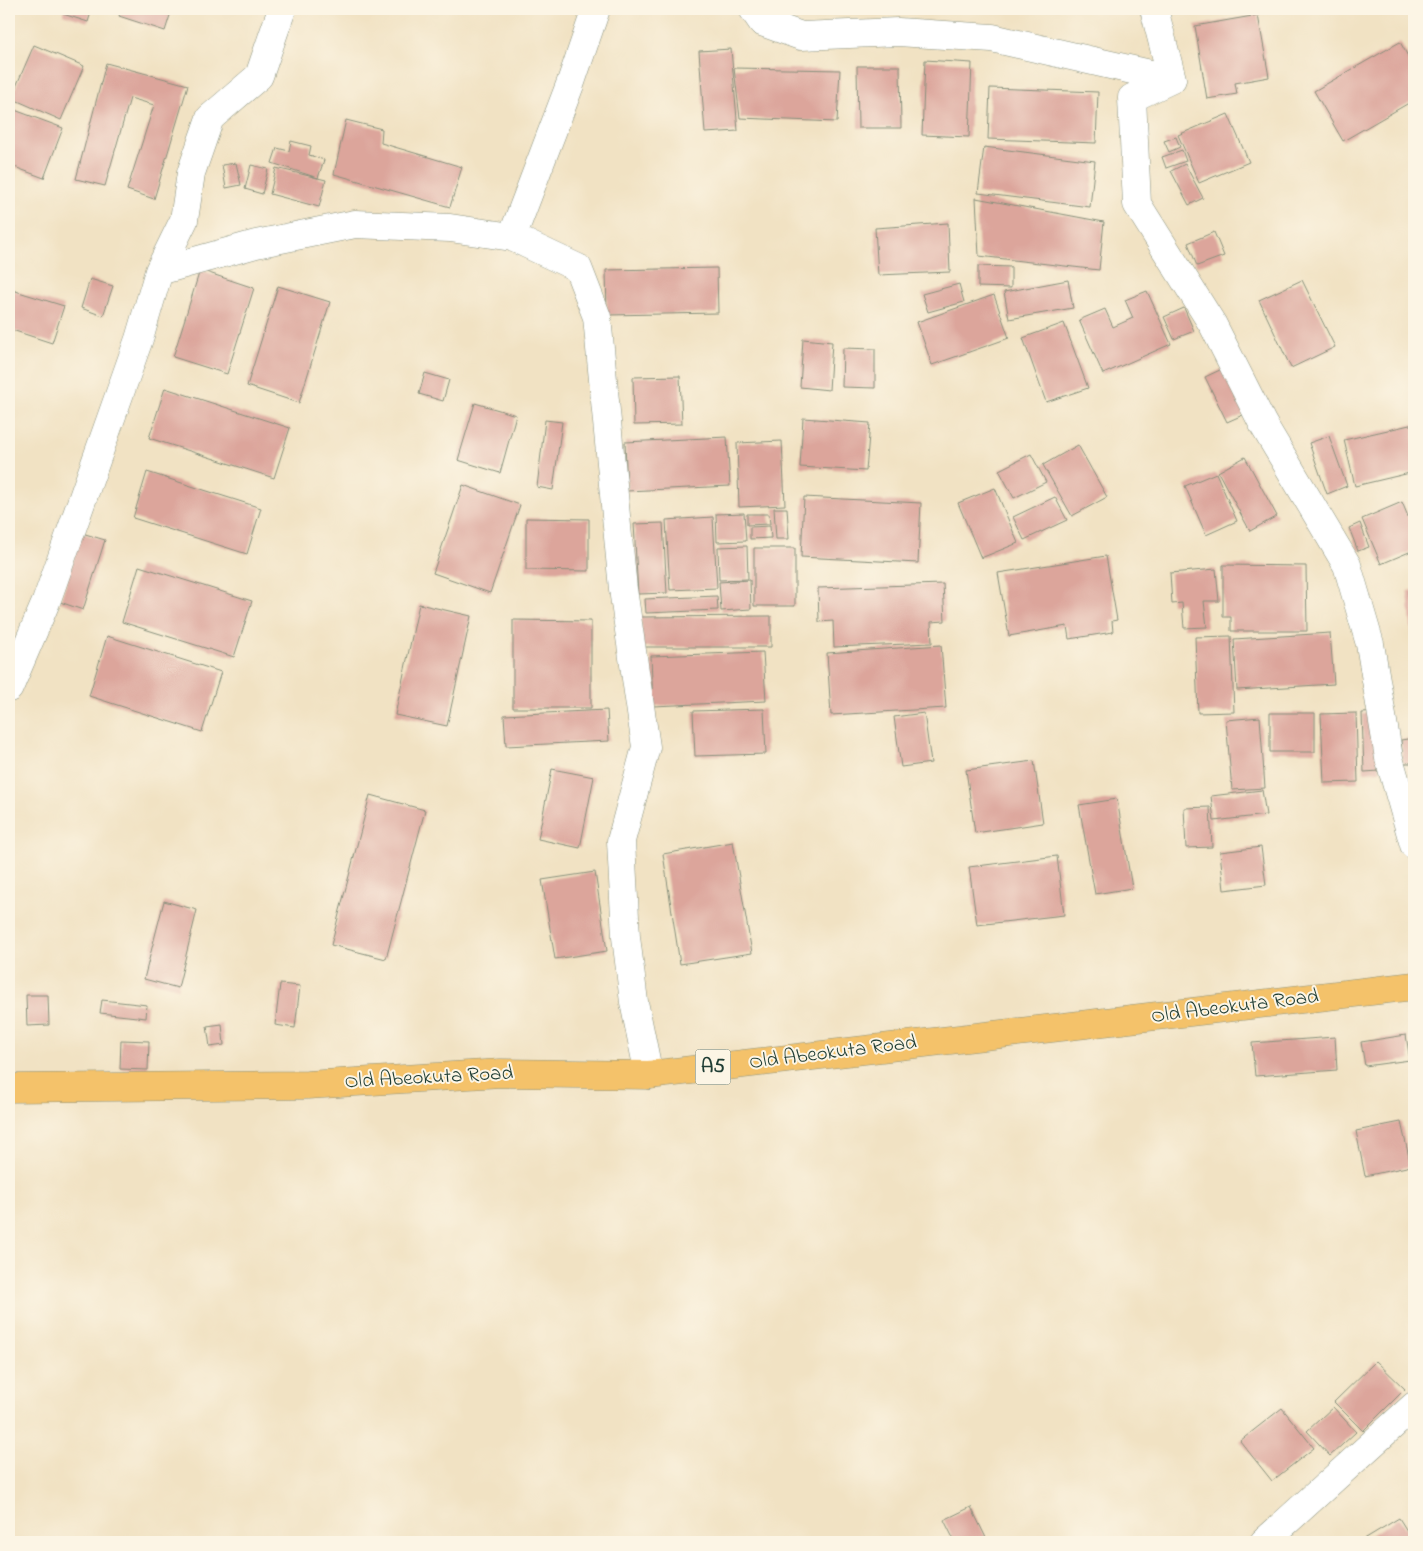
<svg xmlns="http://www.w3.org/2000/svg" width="1423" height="1551" viewBox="0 0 1423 1551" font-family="'Indie Flower',sans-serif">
  <rect width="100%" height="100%" fill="#fcf5e5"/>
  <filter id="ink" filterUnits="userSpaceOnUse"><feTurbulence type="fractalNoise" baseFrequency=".02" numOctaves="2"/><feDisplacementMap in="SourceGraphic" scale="10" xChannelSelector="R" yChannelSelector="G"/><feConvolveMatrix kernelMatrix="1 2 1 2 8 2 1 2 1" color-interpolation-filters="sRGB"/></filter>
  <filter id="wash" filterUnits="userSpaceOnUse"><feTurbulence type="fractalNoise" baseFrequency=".0096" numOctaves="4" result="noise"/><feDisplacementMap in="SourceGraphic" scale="20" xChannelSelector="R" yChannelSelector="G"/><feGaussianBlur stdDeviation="1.12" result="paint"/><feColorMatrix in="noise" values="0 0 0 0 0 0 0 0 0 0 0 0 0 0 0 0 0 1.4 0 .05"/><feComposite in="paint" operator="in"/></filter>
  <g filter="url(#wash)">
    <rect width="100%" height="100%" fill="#f1e2c3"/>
    <g id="blocks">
      <path fill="#dca59b" d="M65,9H92L88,22L63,14Z
        M122,9H172L165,31L119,16Z
        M1258,15L1269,77L1235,83L1237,94L1207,99L1195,26Z
        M1400,42L1414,67V100L1343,141L1314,91Z
        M34,45L84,66L61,120L11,98Z
        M731,49L738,131L705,133L699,51Z
        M925,60L972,63L969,137L922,135Z
        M106,63L188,85L154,199L127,190L154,105L130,98L105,186L76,179Z
        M857,66H900L901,128H858Z
        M734,68L840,70L837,122L740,118Z
        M990,88L1098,92L1096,143L988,139Z
        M12,109L63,128L44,178L9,165V117Z
        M1228,114L1249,162L1199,183L1178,135Z
        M346,120L382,129L381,143L462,167L450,207L334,174Z
        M1176,137L1180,147L1169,152L1164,141Z
        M291,141L311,146L309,155L324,160L318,178L272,163L277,148L289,151Z
        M984,147L1095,161L1090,207L978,193Z
        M1182,150L1186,161L1166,168L1162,157Z
        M236,163L241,185L226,188L222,165Z
        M1185,164L1203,198L1189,205L1171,171Z
        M251,165L268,169L262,194L245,189Z
        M276,168L326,180L319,207L270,194Z
        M976,198L1104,222L1099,270L979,256Z
        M948,223L950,272L878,275L875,228Z
        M1214,232L1224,256L1197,266L1188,243Z
        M978,266L1011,267V288L978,287Z
        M717,268L718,313L607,315L606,270Z
        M200,270L254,288L227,374L173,357Z
        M90,279L113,286L103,316L81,308Z
        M1068,280L1073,308L1009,319L1004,292Z
        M1302,280L1335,347L1291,368L1259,300Z
        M959,284L964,302L928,312L922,294Z
        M278,286L330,302L299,403L247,386Z
        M9,289L64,306L52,343L9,329Z
        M1147,291L1171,344L1103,374L1079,320L1105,309L1113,327L1133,318L1125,300Z
        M994,295L1009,338L932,365L917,322Z
        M1184,308L1194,331L1174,339L1164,317Z
        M1064,323L1088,388L1046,402L1023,338Z
        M803,339L832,342L829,390L800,387Z
        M843,348L875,349V388L842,387Z
        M1222,369L1245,414L1227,422L1205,377Z
        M425,373L449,380L443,401L419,394Z
        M680,376L682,424L634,425L633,377Z
        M165,388L290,428L274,478L149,438Z
        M475,403L516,415L500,473L458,460Z
        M803,418L870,423L866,471L800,467Z
        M545,420L562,422L553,490L537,487Z
        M1414,424V472L1355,486L1344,440Z
        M1329,436L1347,486L1327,494L1309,443Z
        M727,437L730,486L627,491L625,442Z
        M782,441L785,505L739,507L737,443Z
        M1078,445L1107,497L1072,516L1043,465Z
        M1031,454L1046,482L1014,498L999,470Z
        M1245,457L1277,516L1250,531L1218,472Z
        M147,472L261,508L247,554L133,518Z
        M1216,473L1237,521L1206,535L1185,486Z
        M463,485L520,505L490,593L433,573Z
        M995,488L1018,543L981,558L958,503Z
        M804,497L921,503L918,563L801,557Z
        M1055,497L1067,520L1024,540L1013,517Z
        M1402,502L1414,531V550L1381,564L1362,519Z
        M774,508H787L789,539H776Z
        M744,513L746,541L717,542L716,514Z
        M747,514H769L770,524L747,525Z
        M713,517L717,588L670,590L666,520Z
        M526,518L589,519V571L526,570Z
        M663,523L667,593L638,594L634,524Z
        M1360,523L1369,547L1358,551L1349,528Z
        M770,526L771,538L750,539V527Z
        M82,533L105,540L83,610L60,602Z
        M747,546L748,579L719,580L718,547Z
        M754,548H795V606H754Z
        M1106,556L1117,620L1112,621L1113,632L1069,639L1067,626L1009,636L998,573Z
        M1223,565L1306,566L1307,631H1231V617H1223Z
        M139,566L252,601L234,657L122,622Z
        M1216,569L1219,601H1204L1207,627L1184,628L1182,603L1172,604L1170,573Z
        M750,580L751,609L721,611L719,582Z
        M943,584L945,621L931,622L932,643L834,647L833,621L819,622L818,588Z
        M1414,590V638H1412L1408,591Z
        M717,596L718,610L646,613L645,599Z
        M419,604L471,616L447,726L395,715Z
        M771,616V647H642L641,617Z
        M513,620L591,621V708H513Z
        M1330,633L1334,684L1237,690L1234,639Z
        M107,636L221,672L202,732L89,696Z
        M1231,636L1234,712L1198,713L1195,637Z
        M941,645L946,708L831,715L827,653Z
        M763,652L766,701L653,706L651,656Z
        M764,709L766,754L695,756L693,711Z
        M607,710L609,741L506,746L504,715Z
        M1379,712L1380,771L1364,772L1362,713Z
        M924,713L931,763L901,767L894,717Z
        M1270,713H1315V752H1270Z
        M1356,713L1358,782L1324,783L1321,714Z
        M1260,717L1265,788L1232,790L1226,720Z
        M1414,738V763H1403L1401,740Z
        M1034,761L1043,823L975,833L966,770Z
        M552,769L594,777L580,848L538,839Z
        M1262,790L1266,815L1214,821L1211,796Z
        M370,795L425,810L386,959L331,945Z
        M1117,799L1132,888L1095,894L1079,805Z
        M1210,807L1212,847L1186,848L1184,808Z
        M733,842L752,953L680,964L663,854Z
        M1261,847L1266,885L1224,890L1220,852Z
        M1057,856L1064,915L977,925L969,867Z
        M595,872L607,951L555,959L542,880Z
        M164,901L197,910L178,988L144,979Z
        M280,984L300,986L295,1028L275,1025Z
        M26,995H48L49,1025L27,1026Z
        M102,1000L147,1005L146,1018L100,1013Z
        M222,1024L224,1045L210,1047L207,1026Z
        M1406,1035L1410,1060L1365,1066L1361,1042Z
        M1335,1037L1337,1070L1255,1076L1252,1043Z
        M121,1040L149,1041L148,1070L120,1069Z
        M1401,1122L1411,1166L1365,1176L1356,1131Z
        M1376,1361L1405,1389L1363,1431L1334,1402Z
        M1333,1407L1356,1432L1330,1456L1307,1431Z
        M1282,1408L1314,1448L1272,1481L1240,1441Z
        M971,1507L988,1542H955L944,1520Z
        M1399,1518L1414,1542H1362L1361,1541Z"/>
    </g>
  </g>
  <g filter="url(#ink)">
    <use href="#blocks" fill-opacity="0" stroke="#88907c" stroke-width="1"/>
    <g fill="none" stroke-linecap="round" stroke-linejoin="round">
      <defs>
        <path id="minor" d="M753,9L762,22L801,36L898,32L992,38L1172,79
          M1154,9L1172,79L1132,98L1137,204L1213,325L1263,424L1347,565L1370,644L1389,758L1414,845
          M512,237L571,82L596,9
          M159,271L184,220L191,173L210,118L259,76L282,9
          M9,688L46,602L139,339L159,271L256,244L355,224L450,228L512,237L578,268L597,317L623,589L646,747L621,841L626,937L634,1002L649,1075
          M1264,1542L1414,1406"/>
        <path id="highway" d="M9,1088L307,1085L501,1073L649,1075L1414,986"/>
      </defs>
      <use href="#minor" stroke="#88907c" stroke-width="29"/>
      <use href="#highway" stroke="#88907c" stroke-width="29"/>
      <use href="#minor" stroke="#fff" stroke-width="28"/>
      <use href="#highway" stroke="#f4c26a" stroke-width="28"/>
    </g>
  </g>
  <g text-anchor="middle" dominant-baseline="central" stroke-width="4" stroke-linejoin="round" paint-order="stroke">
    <rect fill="#fcf5e5" stroke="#617469" stroke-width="1" x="695.5" y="1049.5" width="35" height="35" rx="4"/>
    <g font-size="20" font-weight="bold" fill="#1f3d34">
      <text x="713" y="1067">A5</text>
    </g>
    <g font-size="21" fill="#1f3d34" stroke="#fcf5e5">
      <text transform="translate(1235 1007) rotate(-7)">Old Abeokuta Road</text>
      <text transform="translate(833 1053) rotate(-7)">Old Abeokuta Road</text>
      <text transform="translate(429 1078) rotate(-3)">Old Abeokuta Road</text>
    </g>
  </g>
  <rect width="1423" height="1551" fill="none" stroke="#fcf5e5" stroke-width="30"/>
</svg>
